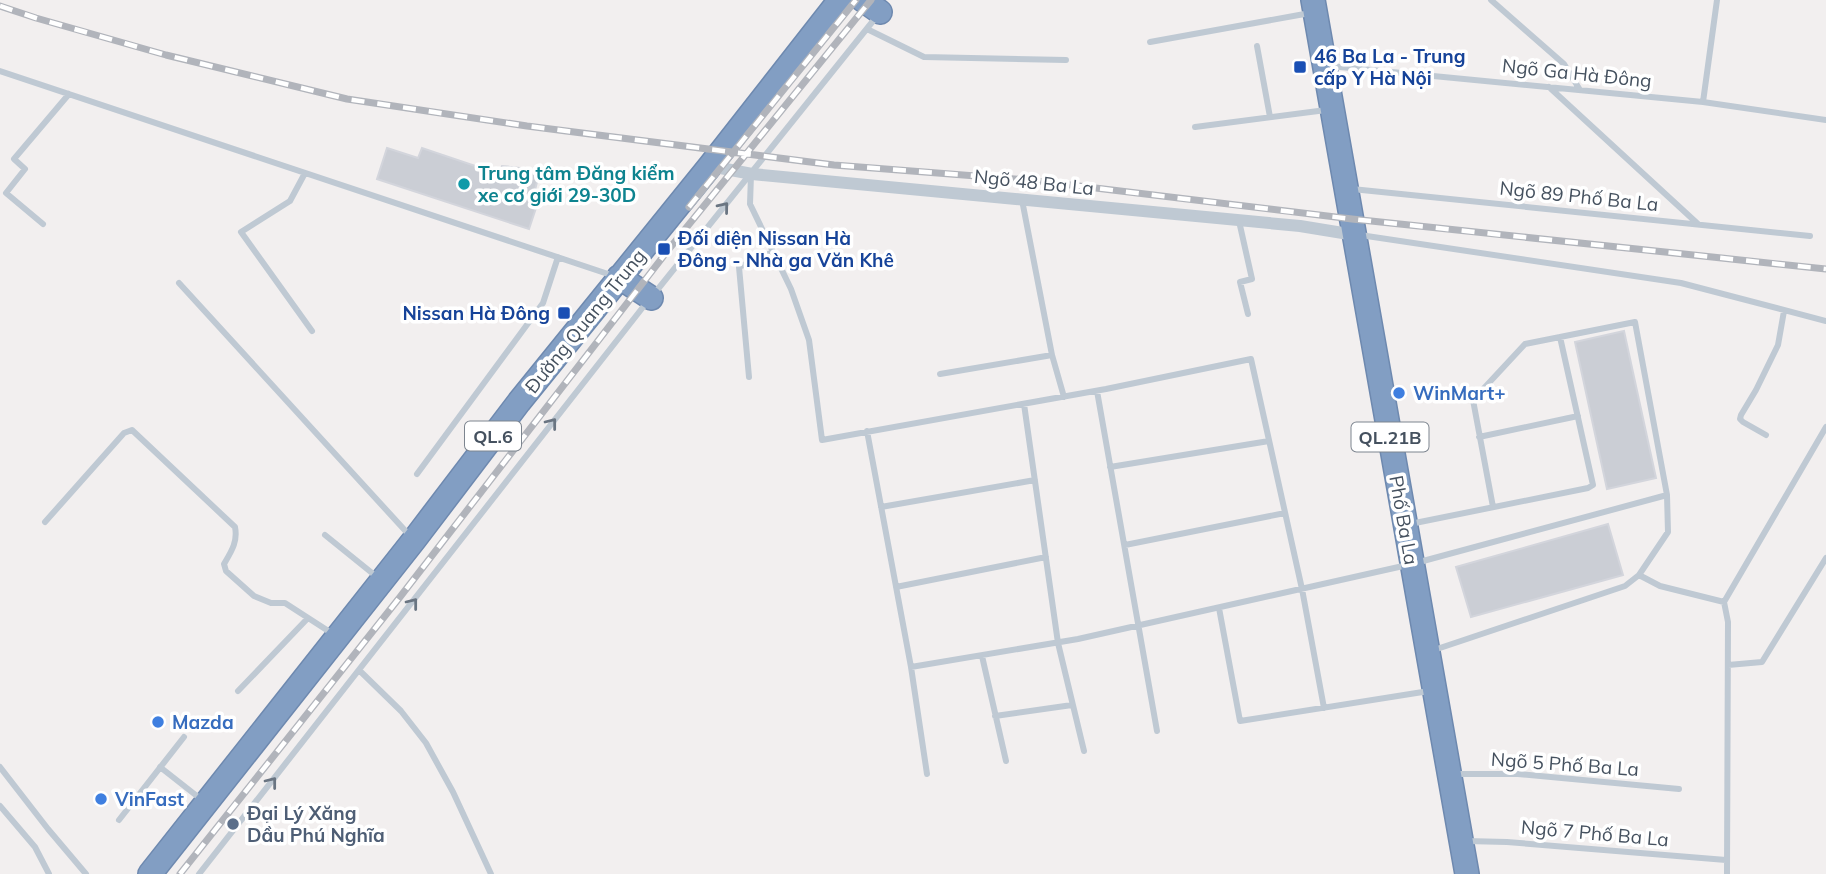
<svg xmlns="http://www.w3.org/2000/svg" width="1826" height="874" viewBox="0 0 1826 874" font-family="Mulish,sans-serif">
  <rect width="100%" height="100%" fill="#f2efef"/>
  <path fill="#cbced5" stroke="#d3d5dc" stroke-width="2" d="M387,148L418,158L422,148L499,174L502,166L540,170L535,190L541,193L529,229L377,179Z
    M1624,331L1656,478L1607,489L1575,342Z
    M1608,524L1623,575L1471,617L1456,567Z"/>
  <g fill="none" stroke-linecap="round" stroke-linejoin="round">
    <defs>
      <path id="highway" d="M863,0L880,12
        M1313,0L1467,874
        M619,277L651,298
        M150,874L414,540L519,402L710,166L840,0"/>
    </defs>
    <use href="#highway" stroke="#6e89af" stroke-width="26"/>
    <path stroke="#bfc9d3" stroke-width="6" d="M1491,0L1564,64L1580,90
      M867,29L924,57L1066,60
      M1150,42L1310,13
      M1257,46L1270,117
      M1330,66L1703,102L1826,120
      M0,71L614,276
      M1549,87L1698,224
      M1703,102L1717,0
      M1195,127L1326,110
      M305,173L290,201L241,232L312,331
      M751,175L750,204L791,289L809,340L822,440L1106,389L1251,359L1302,589L1324,708
      M1352,189L1810,236
      M1022,200L1052,355
      M1239,221L1252,279L1240,282L1248,314
      M43,224L6,193L25,169L14,159L69,94
      M1360,235L1681,283L1826,321
      M179,283L411,537
      M654,294L877,16
      M940,374L1052,355L1064,397
      M749,377L739,267L773,252
      M1097,391L1157,731
      M1024,404L1058,643L1084,751
      M867,431L911,667L927,774
      M1766,435L1743,422L1740,419L1741,415L1756,390L1778,345L1784,311
      M1479,437L1578,416
      M1110,467L1269,441
      M417,474L543,303L558,257
      M881,507L1035,480
      M45,522L124,433L132,430L235,527C238,542 231,552 224,564L226,571L254,596L271,603H285L333,634
      M1410,524L1588,488L1593,485L1560,337
      M325,535L377,577
      M1125,545L1285,513
      M1639,575L1660,586L1724,602
      M896,587L1046,557
      M1219,608L1240,721L1429,691
      M1431,651L1625,586L1639,575L1668,532L1667,495L1635,322L1525,344L1473,400L1493,507
      M982,656L1006,761
      M1728,665L1762,662L1826,558
      M911,667L1078,639L1412,564L1667,495
      M360,671L401,711L426,743L453,792L491,874
      M238,691L308,618
      M995,716L1072,705
      M0,767L48,829L86,874
      M160,767L202,800
      M1454,774H1518L1679,789
      M0,806L35,847L49,874
      M119,820L184,737
      M1466,841L1507,842L1726,860
      M199,874L647,302
      M1727,874L1728,622L1724,602L1826,427"/>
    <path stroke="#bfc9d3" stroke-width="12" d="M710,166L752,174L1300,226L1355,235"/>
    <use href="#highway" stroke="#829ec3" stroke-width="23"/>
    <defs>
      <path id="rail" d="M0,6L36,18L166,55L347,99L527,126L834,165L1029,180L1352,219L1826,269
        M689,207L856,0
        M180,874L400,597L669,249L871,0"/>
    </defs>
    <use href="#rail" stroke="#b1b4bb" stroke-width="7"/>
    <use href="#rail" stroke="#fff" stroke-width="4.5" stroke-dasharray="13" stroke-linecap="butt"/>
  </g>
  <defs><path id="oneway-chevron" d="M-2-3.5L2.5 0L-2 3.5" fill="none" stroke-width="1.6" stroke-linecap="round" stroke-linejoin="round" transform="scale(1.75)"/></defs>
  <g stroke="#6a7582">
    <use href="#oneway-chevron" transform="translate(724 207) rotate(-51)"/>
    <use href="#oneway-chevron" transform="translate(552 423) rotate(-52)"/>
    <use href="#oneway-chevron" transform="translate(413 603) rotate(-52)"/>
    <use href="#oneway-chevron" transform="translate(272 782) rotate(-52)"/>
  </g>
  <g fill="#1a4fb4" stroke="#fff" stroke-width="2.5">
    <rect x="1293" y="60" width="14" height="14" rx="3.5"/>
    <rect x="657" y="242" width="14" height="14" rx="3.5"/>
    <rect x="557" y="306" width="14" height="14" rx="3.5"/>
  </g>
  <circle fill="#0f9aa8" stroke="#fff" stroke-width="2.5" cx="464" cy="184" r="7"/>
  <g fill="#3f7fe0" stroke="#fff" stroke-width="2.5">
    <circle cx="1399" cy="393" r="7"/>
    <circle cx="158" cy="722" r="7"/>
    <circle cx="101" cy="799" r="7"/>
  </g>
  <circle fill="#5c6f8a" stroke="#fff" stroke-width="2.5" cx="233" cy="824" r="7"/>
  <g text-anchor="middle" dominant-baseline="central" stroke-width="7" stroke-linejoin="round" paint-order="stroke">
    <g fill="#fff" stroke="#7d858f" stroke-width="2">
      <rect x="465" y="421.5" width="56" height="29" rx="5"/>
      <rect x="1351.5" y="422.5" width="77" height="29" rx="5"/>
    </g>
    <g font-size="18" font-weight="bold" fill="#45515f">
      <text x="493" y="436">QL.6</text>
      <text x="1390" y="437">QL.21B</text>
    </g>
    <g font-size="19" font-weight="bold" fill="#164399" stroke="#fff" text-anchor="start">
      <text x="1314" y="56">46 Ba La - Trung<tspan x="1314" dy="22">cấp Y Hà Nội</tspan></text>
      <text x="678" y="238">Đối diện Nissan Hà<tspan x="678" dy="22">Đông - Nhà ga Văn Khê</tspan></text>
      <text x="550" y="313" text-anchor="end">Nissan Hà Đông</text>
    </g>
    <g font-size="19" fill="#45515f" stroke="#fff">
      <text transform="translate(1577 73) rotate(6)">Ngõ Ga Hà Đông</text>
      <text transform="translate(1034 182) rotate(6)">Ngõ 48 Ba La</text>
      <text transform="translate(1579 196) rotate(6)">Ngõ 89 Phố Ba La</text>
      <text transform="translate(585 321) rotate(-51)">Đường Quang Trung</text>
      <text transform="translate(1404 520) rotate(80)">Phố Ba La</text>
      <text transform="translate(1565 764) rotate(4)">Ngõ 5 Phố Ba La</text>
      <text transform="translate(1595 833) rotate(5)">Ngõ 7 Phố Ba La</text>
    </g>
    <g font-size="19" font-weight="bold" fill="#0d838f" stroke="#fff" text-anchor="start">
      <text x="478" y="173">Trung tâm Đăng kiểm<tspan x="478" dy="22">xe cơ giới 29-30D</tspan></text>
    </g>
    <g font-size="19" font-weight="bold" fill="#366cbe" stroke="#fff" text-anchor="start">
      <text x="1413" y="393">WinMart+</text>
      <text x="172" y="722">Mazda</text>
      <text x="115" y="799">VinFast</text>
    </g>
    <g font-size="19" font-weight="bold" fill="#4e5e75" stroke="#fff" text-anchor="start">
      <text x="247" y="813">Đại Lý Xăng<tspan x="247" dy="22">Dầu Phú Nghĩa</tspan></text>
    </g>
  </g>
</svg>
